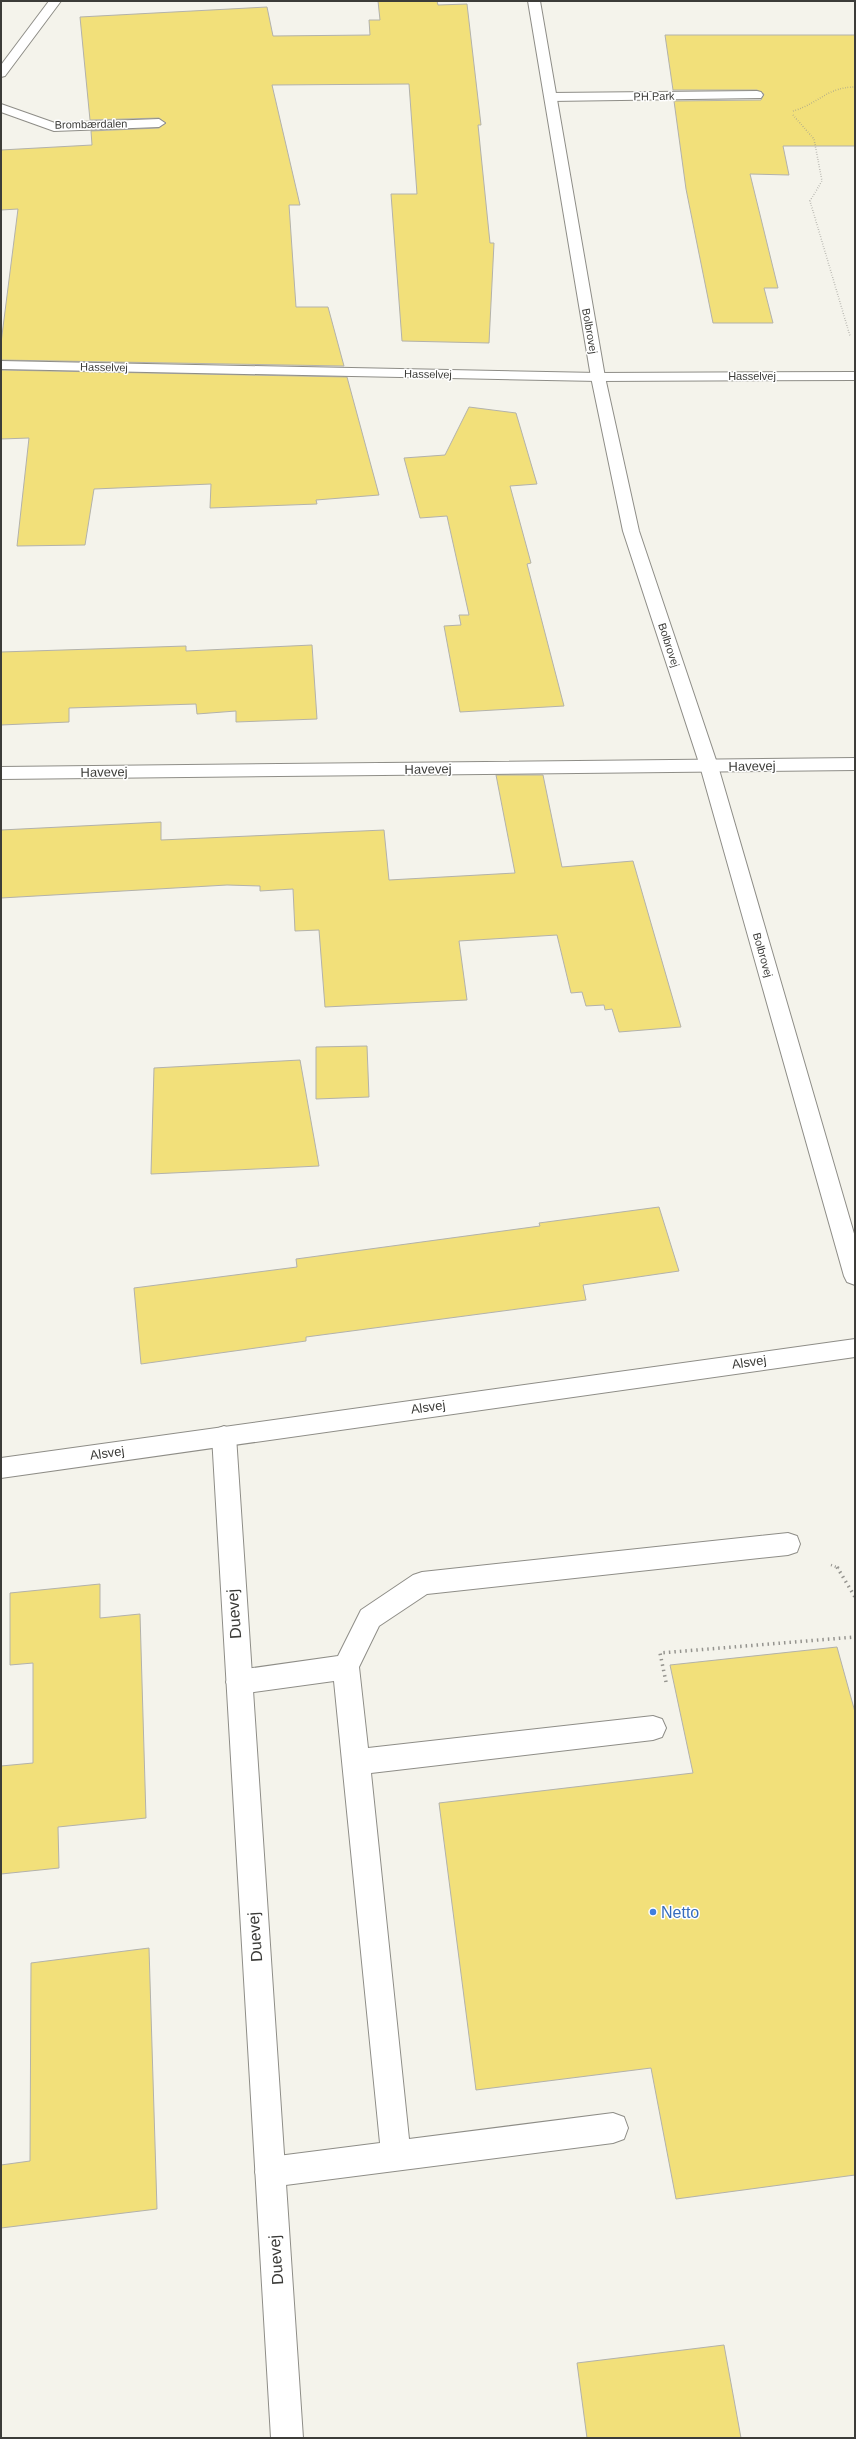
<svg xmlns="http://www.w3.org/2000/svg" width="856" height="2439" viewBox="0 0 856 2439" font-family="Helvetica,sans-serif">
  <rect width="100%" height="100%" fill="#f4f3eb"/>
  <path fill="#f2e07a" stroke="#b3b2ab" d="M378,1H437L438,5L467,4L481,125H478L490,243H494L489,343L402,341L391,194H417L409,84L272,85L300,205H289L296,307H328L344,366L1,360V343L18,209L1,210V150L92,145L91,131L159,128L166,123L159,118L90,120L80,17L267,7L273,36L370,35L369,20H380Z
    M665,35H855V146H783L789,175L750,174L778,288H764L773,323H713L686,189L674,101L761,100L764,94L757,90H673Z
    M1,370L347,377L379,495L316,500L317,504L210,508L211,484L94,489L85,545L17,546L29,438L1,439Z
    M469,407L516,413L537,484L510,486L531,563L527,564L564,706L460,712L444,626L461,625L459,615H469L447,516L420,518L404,458L445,455Z
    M312,645L317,719L236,722V711L197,714L196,704L69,708V722L1,725V652L186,646V651Z
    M496,775H543L562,867L633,861L681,1027L619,1032L612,1009L605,1010L604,1005L586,1006L582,992L571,993L557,935L459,941L467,1000L325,1007L319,930L295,931L293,889L260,891V886L227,885L1,898V830L161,822V840L384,830L389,880L515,873Z
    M367,1046L369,1097L316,1099V1047Z
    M300,1060L319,1166L151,1174L154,1068Z
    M659,1207L679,1271L583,1285L586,1300L306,1337V1341L141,1364L134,1288L297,1267L296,1259L540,1226L539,1223Z
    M100,1584V1618L140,1614L146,1818L58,1827L59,1868L1,1874V1766L33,1763V1663L10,1665V1593Z
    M837,1647L855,1712V2175L676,2199L651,2068L476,2090L439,1803L693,1773L670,1665Z
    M149,1948L157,2209L1,2228V2165L30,2161L31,1963Z
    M724,2345L741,2438H587L577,2363Z"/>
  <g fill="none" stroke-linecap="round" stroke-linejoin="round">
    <defs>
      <path id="lane" d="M757,91L761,92L763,95L761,98L551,101L545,97L551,93Z
        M788,1533L797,1536L800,1544L797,1552L788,1555L427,1594L379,1626L359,1667L368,1748L653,1716L662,1719L666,1728L662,1737L653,1740L371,1773L409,2139L613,2113L624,2117L628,2128L624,2139L613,2143L270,2187L259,2183L255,2172L259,2161L270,2157L380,2143L334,1681L239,1694L230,1690L226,1682L230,1674L239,1670L338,1656L361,1610L413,1575L422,1572Z"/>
      <path id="street" d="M49,1H61L5,76L1,77V65Z
        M1,104L55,123L159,119L165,123L159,127L54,131L1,112Z
        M1,361L598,373L855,372V380L598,381L1,369Z
        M855,758V770L1,779V767Z
        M224,1426L232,1429L236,1436L303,2438H271L212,1436L216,1429Z"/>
      <path id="secondary" d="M528,1H540L605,377L639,531L718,766L855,1237V1285L847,1282L844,1276L700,766L623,531L591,377Z
        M855,1339V1357L1,1478V1458Z"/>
    </defs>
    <use href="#lane" stroke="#8e8d87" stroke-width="2"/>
    <use href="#street" stroke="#8e8d87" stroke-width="2"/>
    <use href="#secondary" stroke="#8e8d87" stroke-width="2"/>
    <path stroke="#95948f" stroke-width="1.5" stroke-dasharray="0.5 2" stroke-linecap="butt" d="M793,111C818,104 827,87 855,87
      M793,115L814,139L822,181L810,201L850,336"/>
    <path stroke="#95948f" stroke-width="2.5" stroke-dasharray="1 3" stroke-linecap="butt" d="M831,1565L839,1568"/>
    <path stroke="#95948f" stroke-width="3.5" stroke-dasharray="1.5 4" stroke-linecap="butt" d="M837,1567L855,1597
      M666,1682L660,1653L855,1637"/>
    <use href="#lane" fill="#fff" fill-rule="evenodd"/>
    <use href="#street" fill="#fff" fill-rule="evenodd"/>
    <use href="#secondary" fill="#fff" fill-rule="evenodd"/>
  </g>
  <circle fill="#3f7fe0" stroke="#fff" stroke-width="1.5" cx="653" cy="1912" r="4"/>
  <g text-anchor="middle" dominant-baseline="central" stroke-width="3" stroke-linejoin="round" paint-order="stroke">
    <g font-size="11" fill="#3c3c39" stroke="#fff">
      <text transform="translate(654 96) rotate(-1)">PH Park</text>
      <text transform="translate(91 124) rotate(-1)">Brombærdalen</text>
      <text transform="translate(590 331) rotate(80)">Bolbrovej</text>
      <text transform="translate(104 367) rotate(1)">Hasselvej</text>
      <text transform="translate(428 374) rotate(1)">Hasselvej</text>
      <text x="752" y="376">Hasselvej</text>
      <text transform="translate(669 645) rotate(72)">Bolbrovej</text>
      <text transform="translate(763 955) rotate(74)">Bolbrovej</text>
    </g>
    <g font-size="13" fill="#3c3c39" stroke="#fff">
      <text transform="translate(752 766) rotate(-1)">Havevej</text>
      <text transform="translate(428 769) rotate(-1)">Havevej</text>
      <text transform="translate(104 772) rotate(-1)">Havevej</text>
      <text transform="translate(749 1362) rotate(-8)">Alsvej</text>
      <text transform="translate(428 1407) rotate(-8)">Alsvej</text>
      <text transform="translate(107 1453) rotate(-8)">Alsvej</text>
    </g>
    <g font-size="16" fill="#3c3c39" stroke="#fff">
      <text transform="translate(234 1614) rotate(-94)">Duevej</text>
      <text transform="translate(255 1937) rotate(-94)">Duevej</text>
      <text transform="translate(276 2260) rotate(-94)">Duevej</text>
    </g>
    <g font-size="16" fill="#366cbe" stroke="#fff" text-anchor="start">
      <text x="661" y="1912">Netto</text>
    </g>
  </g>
  <rect width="856" height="2439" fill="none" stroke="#3c3c39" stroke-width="4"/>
</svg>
